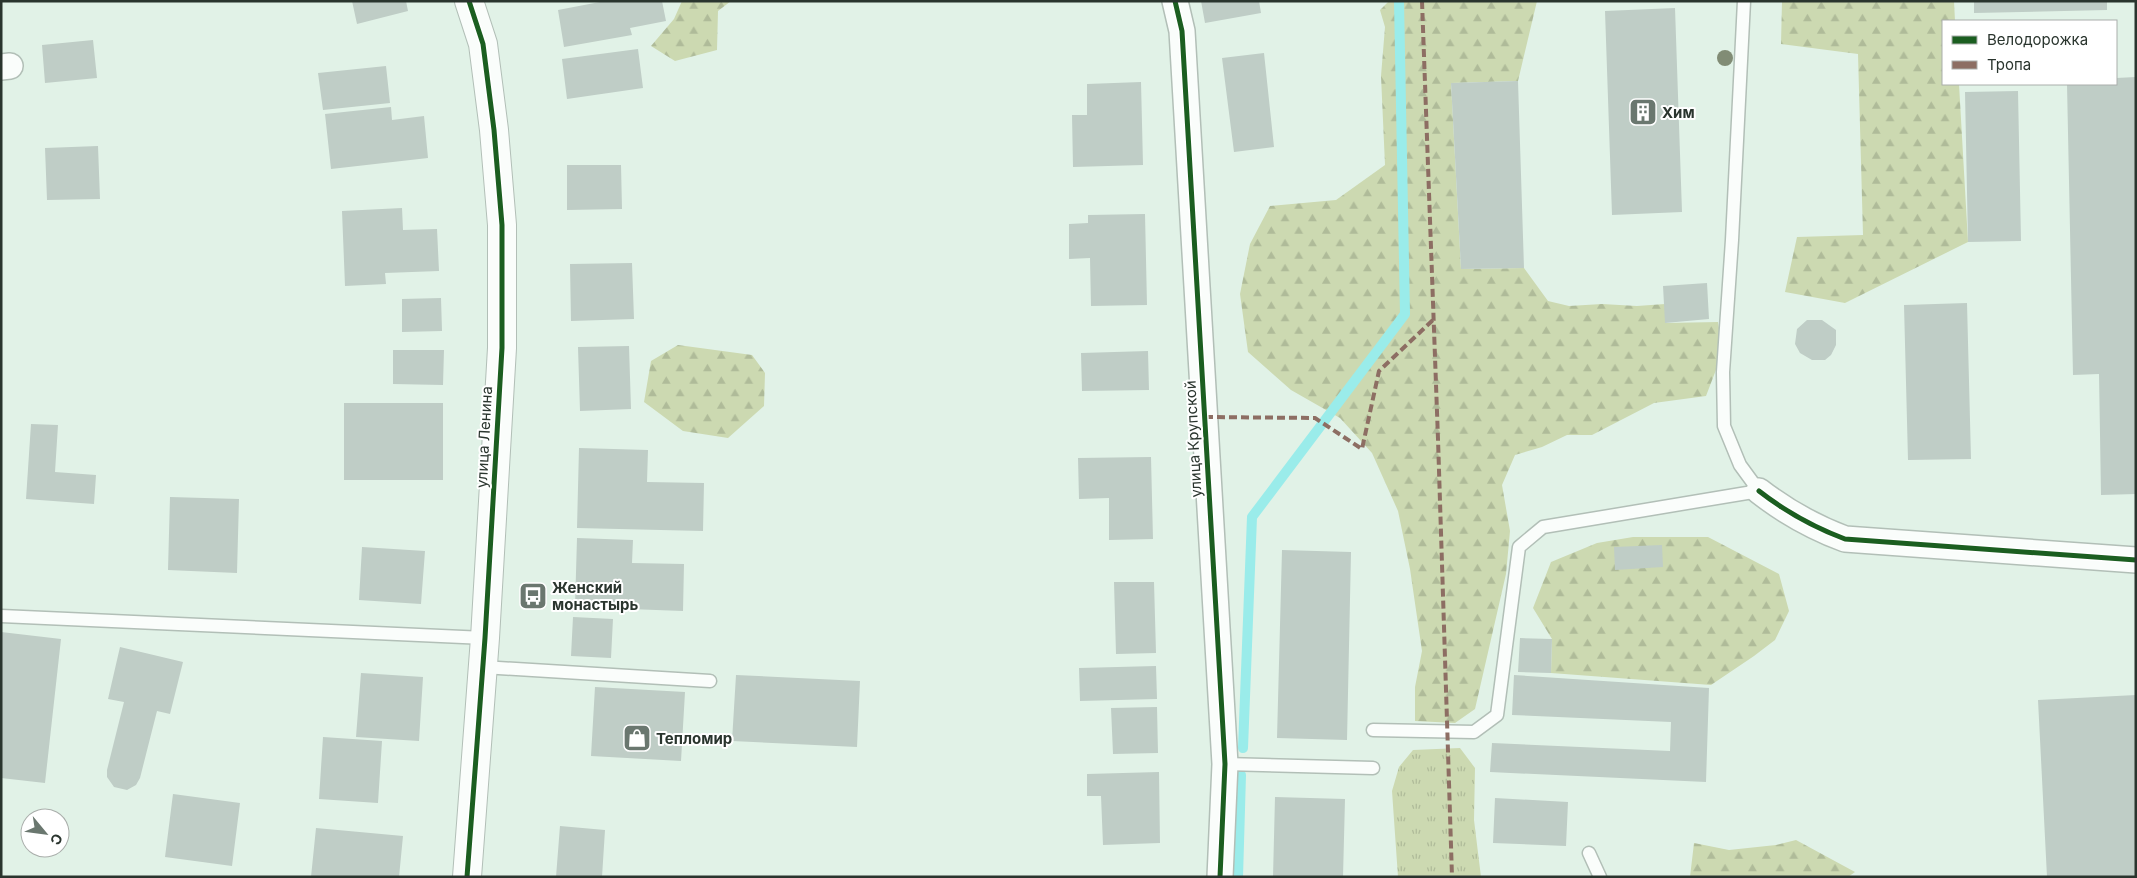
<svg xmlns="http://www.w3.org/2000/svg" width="2137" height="878" viewBox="0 0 2137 878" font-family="Inter,sans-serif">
  <defs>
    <pattern id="grass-tufts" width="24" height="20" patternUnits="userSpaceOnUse" patternTransform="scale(1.25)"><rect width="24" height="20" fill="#ccd9b1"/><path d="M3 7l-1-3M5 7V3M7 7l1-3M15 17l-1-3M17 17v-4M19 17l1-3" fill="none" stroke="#afbb99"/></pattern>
    <pattern id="forest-firs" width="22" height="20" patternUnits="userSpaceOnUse" patternTransform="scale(1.25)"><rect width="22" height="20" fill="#ccd9b1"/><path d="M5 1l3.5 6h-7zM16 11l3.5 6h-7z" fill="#afbb99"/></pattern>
  </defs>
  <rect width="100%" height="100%" fill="#e1f2e7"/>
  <path fill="url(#grass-tufts)" d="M1460,748L1475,768L1474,820L1481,877H1398L1392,791L1399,767L1413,750Z"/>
  <path fill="url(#forest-firs)" d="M682,1H731L718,11L717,50L675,61L651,46L674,19Z
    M1389,1H1537L1518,81L1451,83L1461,269L1524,268L1548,301L1569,306L1602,304L1637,306L1665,304V323L1718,322L1722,345L1719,362L1706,396L1654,403L1592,435H1567L1542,447L1515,455L1502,485L1510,531L1506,574L1475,709L1455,723L1415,721V687L1422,651L1410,569L1398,511L1372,453L1340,418L1291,390L1248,352L1240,294L1250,244L1270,206L1336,200L1385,165L1381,76L1385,27L1380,10Z
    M1782,1H1954L1955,21H1943V84H1959L1968,242L1845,303L1785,292L1797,237L1863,235L1858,54L1781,44Z
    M678,345L752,355L765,373L764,406L728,438L683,431L644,402L651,361Z
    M1633,537H1708L1779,574L1789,611L1775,640L1754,656L1711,685L1551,673L1552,639L1533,608L1551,562L1597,543Z
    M1796,840L1855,872L1848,877H1690L1694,843L1729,850L1776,845Z"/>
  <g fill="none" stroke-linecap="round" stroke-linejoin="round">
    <path stroke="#9aecea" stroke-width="10" d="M1243,748L1252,517L1405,314L1399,1
      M1238,877L1241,775"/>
  </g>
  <path fill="#bfcdc6" d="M352,1H406L408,11L357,24Z
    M605,1H662L666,21L630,28L632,35L564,47L558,10Z
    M1201,1H1259L1261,13L1205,23Z
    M1974,1H2107V10L1974,13Z
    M1675,8L1682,212L1612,215L1605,11Z
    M93,40L97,78L45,83L42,45Z
    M638,49L643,88L567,99L562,59Z
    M1264,53L1274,147L1234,152L1222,58Z
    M386,66L390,103L323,110L318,73Z
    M2136,77V494L2101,495L2099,374L2073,375L2067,84H2116V78Z
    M1518,81L1524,268L1461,269L1451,83Z
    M1141,82L1143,165L1073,167L1072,115H1087V84Z
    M2018,91L2021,241L1968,242L1965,92Z
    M391,107L392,120L424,116L428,158L331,169L325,114Z
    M98,146L100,199L47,200L45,148Z
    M567,165H621L622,209L567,210Z
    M402,208L403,230L437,229L439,271L385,273L386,284L345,286L342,211Z
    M1145,214L1147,305L1091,306L1090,258L1069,259V224L1088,223V215Z
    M632,263L634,319L571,321L570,264Z
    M1707,283L1709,319L1665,323L1663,286Z
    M441,298L442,331L402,332V299Z
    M1967,303L1971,459L1908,460L1904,305Z
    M1807,320H1822L1836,330V345L1831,355L1825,360H1812L1800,353L1795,344L1797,329Z
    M629,346L631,409L580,411L578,347Z
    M393,350H444L443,385L393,384Z
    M1148,351L1149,390L1082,391L1081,353Z
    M344,403H443V480H344Z
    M31,424L58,425L55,472L96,475L94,504L26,499Z
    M579,448L648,450L647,482L704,483L703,531L577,528Z
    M1151,457L1153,539L1109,540V498L1079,499L1078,458Z
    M170,497L239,499L237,573L168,570Z
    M577,538L633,540L632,563L684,564L683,611L575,607Z
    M1662,545L1663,567L1615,570L1614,547Z
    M362,547L425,551L421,604L359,600Z
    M1282,550L1351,552L1347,740L1277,738Z
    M1114,582H1154L1156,653L1116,654Z
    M573,617L613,619L611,658L571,656Z
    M1,632L61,639L45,783L1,778Z
    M1520,638L1552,639L1551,673L1518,672Z
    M120,647L183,662L170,714L157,711L140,778L136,785L127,790L114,787L107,777V770L124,702L108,699Z
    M1156,666L1157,699L1080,701L1079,668Z
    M361,673L423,677L419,741L356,737Z
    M736,675L860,681L857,747L732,741Z
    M1514,675L1709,688L1706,782L1490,772L1492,743L1670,751L1671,722L1512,715Z
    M595,687L685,692L681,761L591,756Z
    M2136,695V877H2047L2038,700Z
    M1157,707L1158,753L1113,754L1111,708Z
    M323,737L382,741L378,803L319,799Z
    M1159,772L1160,843L1103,845L1101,796H1087V774Z
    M173,794L240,803L232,866L165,857Z
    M1275,797L1345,799L1343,877H1273Z
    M1495,798L1568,802L1566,846L1493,843Z
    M560,826L605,830L602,877H556Z
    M316,828L403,836L399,877H311Z"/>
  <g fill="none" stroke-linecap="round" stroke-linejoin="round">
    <defs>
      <path id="service" d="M1,616L485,638
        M483,667L710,681
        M1373,730L1474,732L1497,715L1519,547L1543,527L1759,491L1740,465L1724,426L1723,372L1732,240L1744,1
        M1225,764L1373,768
        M1589,853L1600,877"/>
      <path id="minor" d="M1175,1L1182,31L1225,764L1220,877
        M1,67L10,66
        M1759,491C1786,512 1813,527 1845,539L2136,560"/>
      <path id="tertiary" d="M467,877L485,638L502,348V225L494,130L483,44L469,1"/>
    </defs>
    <use href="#service" stroke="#b2bfb7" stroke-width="15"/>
    <use href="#minor" stroke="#b2bfb7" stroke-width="28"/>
    <use href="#tertiary" stroke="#b2bfb7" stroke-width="30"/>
    <use href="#service" stroke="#fafdfb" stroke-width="12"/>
    <use href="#minor" stroke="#fafdfb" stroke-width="25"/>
    <use href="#tertiary" stroke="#fafdfb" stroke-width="28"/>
    <path stroke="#8d6e63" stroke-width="4" stroke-dasharray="8 4" stroke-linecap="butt" d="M1422,1L1438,439L1452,877
      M1205,417L1315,418L1362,449L1379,371L1434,319"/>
    <defs>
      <path id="cycleway" d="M1175,1L1182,31L1225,764L1220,877
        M1759,491C1786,512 1813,527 1845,539L2136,560
        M467,877L485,638L502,348V225L494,130L483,44L469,1"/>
    </defs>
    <use href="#cycleway" stroke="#fff" stroke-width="8"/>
    <use href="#cycleway" stroke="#1b5e20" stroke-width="5"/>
  </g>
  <circle fill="#818c75" cx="1725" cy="58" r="8"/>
  <defs>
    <symbol id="building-square" viewBox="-11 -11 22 22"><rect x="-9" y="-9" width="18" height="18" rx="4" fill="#6a776f" stroke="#fff"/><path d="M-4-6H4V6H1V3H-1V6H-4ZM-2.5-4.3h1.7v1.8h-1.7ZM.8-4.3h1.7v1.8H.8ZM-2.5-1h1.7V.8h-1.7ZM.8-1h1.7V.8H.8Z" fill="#fff"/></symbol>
    <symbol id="bus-square" viewBox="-11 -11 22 22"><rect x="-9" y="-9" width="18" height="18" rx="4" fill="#6a776f" stroke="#fff"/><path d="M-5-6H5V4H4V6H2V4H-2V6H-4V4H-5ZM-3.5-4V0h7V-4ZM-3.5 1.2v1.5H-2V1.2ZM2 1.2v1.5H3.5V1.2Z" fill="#fff"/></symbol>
    <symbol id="shop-square" viewBox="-11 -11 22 22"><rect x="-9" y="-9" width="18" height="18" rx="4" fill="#6a776f" stroke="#fff"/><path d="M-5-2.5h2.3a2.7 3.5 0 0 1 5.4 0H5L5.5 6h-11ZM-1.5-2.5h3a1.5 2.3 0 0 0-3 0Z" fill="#fff"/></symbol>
  </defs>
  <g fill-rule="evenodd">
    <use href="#building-square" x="1627" y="96" width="32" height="32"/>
    <use href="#bus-square" x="517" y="580" width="32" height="32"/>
    <use href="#shop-square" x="621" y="722" width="32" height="32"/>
  </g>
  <g text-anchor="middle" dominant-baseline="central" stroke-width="4" stroke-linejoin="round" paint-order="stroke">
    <g font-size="15" font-weight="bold" fill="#2a352e" stroke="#fff" text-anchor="start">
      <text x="1662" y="112">Хим</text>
      <text x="552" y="587">Женский<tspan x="552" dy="17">монастырь</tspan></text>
      <text x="656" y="738">Тепломир</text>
    </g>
    <g font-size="15" fill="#2a352e" stroke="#fff">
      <text transform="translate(484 437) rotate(-87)">улица Ленина</text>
      <text transform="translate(1193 439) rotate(-93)">улица Крупской</text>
    </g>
  </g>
  <rect width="2137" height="878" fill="none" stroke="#2a352e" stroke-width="5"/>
  <rect x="1942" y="20" width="175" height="65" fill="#ffffff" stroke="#aaaeab"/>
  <rect x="1952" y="36" width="25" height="8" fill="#1b5e20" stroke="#aaaeab"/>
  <text x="1987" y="45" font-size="15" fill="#2a352e">Велодорожка</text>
  <rect x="1952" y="61" width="25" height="8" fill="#8d6e63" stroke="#aaaeab"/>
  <text x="1987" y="70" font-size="15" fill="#2a352e">Тропа</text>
  <g transform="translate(45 833) rotate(119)"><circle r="24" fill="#ffffff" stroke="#aaaeab"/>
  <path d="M0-4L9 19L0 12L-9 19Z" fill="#6a776f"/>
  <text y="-8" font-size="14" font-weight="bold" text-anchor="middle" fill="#2a352e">С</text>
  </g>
</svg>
